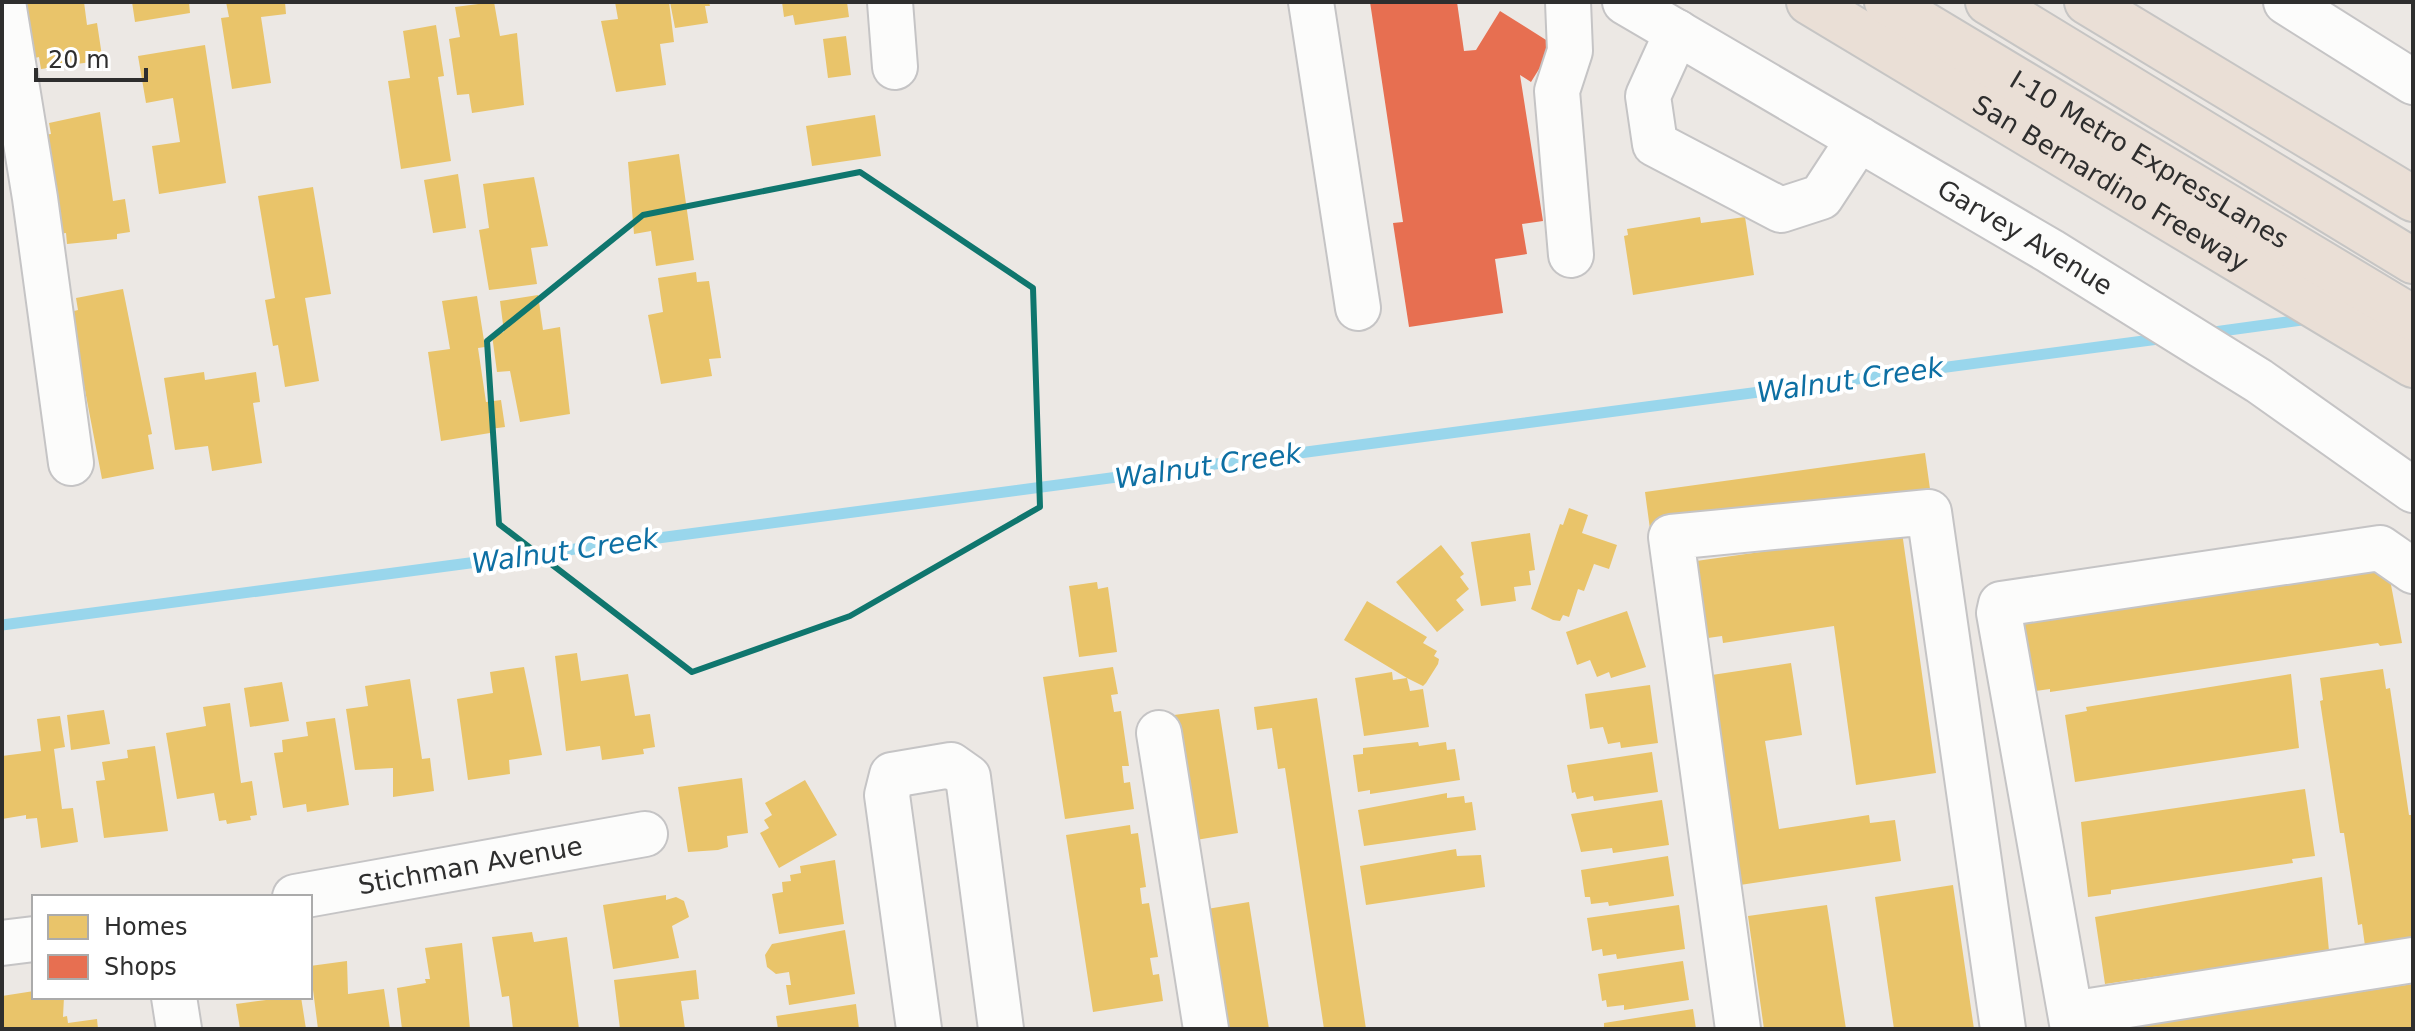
<svg xmlns="http://www.w3.org/2000/svg" width="2415" height="1031" viewBox="0 0 2415 1031" font-family="'DejaVu Sans',sans-serif">
  <rect width="100%" height="100%" fill="#ece8e4"/>
  <path fill="#e9c46a" d="M22,2H84L87,25L97,23L102,56L90,59L91,62L41,69L39,57L31,59Z
    M132,2H189L190,13L135,22Z
    M226,2H285L286,14L261,17L271,83L232,89L221,18L229,17Z
    M494,2L500,36L517,33L524,105L472,113L469,94L457,95L449,39L460,37L455,7Z
    M615,2H669L674,42L660,44L666,85L616,92L601,21L618,19Z
    M670,2H709L710,6H705L708,23L675,28Z
    M782,2H847L849,17L795,25L793,15L784,17Z
    M436,25L444,76L438,77L451,161L401,169L388,81L410,78L403,31Z
    M846,36L851,75L828,78L823,39Z
    M205,45L226,183L159,194L152,146L180,142L173,98L146,103L138,56Z
    M100,112L113,201L125,199L130,232L117,234V239L67,244L66,233L58,234L43,135L51,134L49,123Z
    M875,115L881,156L812,166L806,126Z
    M679,154L694,260L656,266L651,231L634,234L628,162Z
    M458,174L466,228L433,233L424,180Z
    M534,177L548,246L531,248L537,284L489,290L479,230L489,228L483,184Z
    M313,187L331,294L305,298L319,381L285,387L278,345L273,346L265,300L275,298L258,196Z
    M1700,217L1701,223L1745,217L1754,275L1633,295L1624,236L1628,235L1627,229Z
    M696,272L697,282L709,281L721,358L709,359L712,376L661,384L648,315L663,312L658,278Z
    M123,289L152,434L148,435L154,469L102,479L70,312L78,310L76,298Z
    M538,295L543,330L560,327L570,414L520,422L510,371L497,372L492,335L504,332L500,301Z
    M477,296L485,347L478,348L486,402L501,400L505,427L490,429V433L441,441L428,352L450,349L442,301Z
    M204,372L205,380L256,372L260,402L253,403L262,463L212,471L208,446L175,450L164,378Z
    M1925,453L1930,489L1650,529L1645,492Z
    M1569,508L1588,515L1582,533L1617,545L1609,569L1594,564L1584,591L1578,589L1569,617L1563,615L1560,621L1553,620L1531,609L1560,524L1563,525Z
    M1902,532L1936,773L1856,785L1834,626L1723,643L1722,636L1701,639L1689,562Z
    M1530,533L1535,570L1529,571L1531,585L1514,587L1516,601L1481,606L1471,542Z
    M1441,545L1464,574L1460,577L1469,589L1456,600L1464,610L1437,632L1396,582Z
    M2388,569L2402,643L2380,646L2378,643L2050,692V689L2029,692L2018,624Z
    M1097,582L1098,589L1108,587L1117,652L1079,657L1069,586Z
    M1367,601L1427,637L1423,643L1437,651L1434,656L1439,659L1438,664L1426,683L1423,686L1407,678L1410,691L1423,689L1429,727L1364,736L1355,678L1392,672L1393,680L1407,678L1344,640Z
    M1627,611L1646,667L1611,678L1609,672L1597,677L1590,660L1577,665L1566,632Z
    M577,653L581,681L628,674L635,716L650,714L655,747L643,749L644,754L602,760L600,746L566,751L555,656Z
    M1791,663L1802,735L1765,741L1779,829L1869,815L1870,823L1895,820L1901,861L1740,885L1705,676Z
    M524,667L542,755L509,760L510,774L468,780L457,699L493,693L490,672Z
    M1113,667L1118,694L1111,695L1114,712L1121,711L1129,766H1122L1124,783L1130,782L1134,809L1065,819L1043,677Z
    M2383,669L2386,689L2390,688L2409,815H2413V939L2365,946L2362,924L2358,925L2344,833H2340L2320,701L2323,700L2320,678Z
    M2291,674L2299,748L2075,782L2065,715L2087,711L2086,707Z
    M410,679L422,759L430,758L434,791L393,797V768L355,770L346,709L368,706L365,686Z
    M282,682L289,721L250,727L244,688Z
    M1650,685L1658,743L1621,748L1620,742L1608,744L1603,727L1590,729L1585,694Z
    M1317,698L1366,1029H1324L1285,768L1278,769L1272,728L1257,730L1254,707Z
    M230,703L241,783L252,781L257,815L250,816L251,820L227,824L226,820L219,821L214,793L177,799L166,733L206,726L203,707Z
    M1219,709L1238,833L1196,840L1174,715Z
    M104,710L110,744L71,750L67,715Z
    M60,716L65,747L54,749L62,809L73,808L78,842L41,848L37,818L26,819V815L2,819V756L41,751L37,719Z
    M335,718L349,805L307,812L306,804L283,808L274,753L283,752L282,740L308,736L306,722Z
    M1418,742L1419,746L1446,742L1447,750L1455,749L1460,780L1370,794V790L1358,792L1353,755L1363,754V748Z
    M155,746L168,831L104,838L96,781L105,780L102,762L128,758L127,750Z
    M1652,752L1658,792L1594,801L1593,796L1577,799L1575,792L1572,793L1567,765Z
    M742,778L748,833L727,836L728,847L718,850L688,852L678,787Z
    M805,780L837,835L779,868L760,833L769,828L764,820L772,815L765,803Z
    M2305,789L2315,856L2292,859L2293,863L2111,890V894L2088,897L2081,822Z
    M1447,793V798L1464,796L1465,803L1472,802L1476,830L1364,846L1358,810Z
    M1662,800L1669,845L1613,853L1612,848L1581,852L1571,814Z
    M1130,825L1131,834L1138,833L1146,887L1140,888L1142,904L1149,903L1158,957L1150,958L1153,975L1159,974L1163,1001L1093,1012L1066,835Z
    M1456,849L1457,856L1481,855L1485,887L1366,905L1360,866Z
    M1668,856L1674,896L1609,906L1608,902L1591,904L1590,897H1585L1581,870Z
    M835,860L844,924L779,934L772,894L783,892L782,882L791,881L790,875L801,873L800,866Z
    M2322,877L2329,951L2105,984L2095,917Z
    M1953,885L1974,1029H1894L1875,897Z
    M666,895V900L676,897L684,901L689,917L672,926L679,958L613,969L603,905Z
    M1249,902L1269,1029H1217L1201,910Z
    M1679,905L1685,949L1617,959L1616,954L1603,956L1602,949L1592,951L1587,918Z
    M1827,905L1846,1029H1764L1748,916Z
    M845,930L855,994L789,1005L786,985H791L789,972L776,974L767,967L765,955L772,944Z
    M532,932L534,942L567,937L579,1029H513L509,996L502,997L492,937Z
    M462,943L470,1029H402L397,988L426,983L425,979H430L425,948Z
    M347,961L348,994L384,989L390,1029H318L310,966Z
    M1683,961L1689,1000L1624,1010V1005L1607,1007L1606,1000L1602,1001L1598,974Z
    M696,970L699,999L681,1001L685,1029H620L614,980Z
    M2413,984V1029H2126V1027Z
    M34,991V997H64L63,1017L67,1016L68,1023L97,1019L98,1029H2V996Z
    M265,997H301L306,1029H240L236,1004L266,1000Z
    M856,1004L859,1029H778L776,1016Z
    M1693,1009L1696,1029H1604V1023Z"/>
  <path fill="#e76f51" d="M1370,2H1457L1464,51L1476,50L1500,11L1554,45L1531,82L1520,75L1543,221L1522,224L1527,254L1495,259L1503,313L1409,327L1393,223L1403,222Z"/>
  <g fill="none" stroke-linecap="round" stroke-linejoin="round">
    <path stroke="#99d6ec" stroke-width="11" d="M2207,333L2309,319
      M2,625L2166,338"/>
    <defs>
      <g id="minor">
        <path d="M3,2L35,198L71,463"/>
        <path d="M890,2L895,67"/>
        <path d="M1311,2L1358,308"/>
        <path d="M1568,2L1570,51L1557,91L1571,255"/>
        <path id="s1" d="M1625,2L2050,251L2259,381L2413,490"/>
        <path d="M2286,2L2413,82"/>
        <path d="M1677,32L1648,96L1655,144L1781,210L1821,197L1859,139"/>
        <path d="M1159,733L1206,1029"/>
        <path id="s2" d="M295,897L645,834"/>
        <path d="M2,943L34,939"/>
        <path d="M174,997L179,1029"/>
        <path d="M2071,1014L2413,960"/>
        <path d="M919,1029L887,795L892,775L951,765L968,777L1001,1029"/>
        <path d="M1738,1029L1671,537L1929,512L2003,1029"/>
        <path d="M2073,1029L1999,613L2001,604L2380,548L2413,571"/>
      </g>
      <g id="highway">
        <path id="s3" d="M1809,2L2413,365"/>
        <path id="s4" d="M1887,2L2413,318"/>
        <path d="M1988,2L2413,261"/>
        <path d="M2087,2L2413,199"/>
      </g>
    </defs>
    <use href="#minor" stroke="#c5c4c5" stroke-width="48"/>
    <use href="#highway" stroke="#c6c5c4" stroke-width="48"/>
    <use href="#minor" stroke="#fcfcfb" stroke-width="44"/>
    <use href="#highway" stroke="#eadfd6" stroke-width="44"/>
  </g>
  <path fill="none" stroke="#0f766e" stroke-width="6" stroke-linejoin="round" d="M860,172L1033,288L1040,507L850,616L692,672L499,524L487,341L643,215Z"/>
  <g text-anchor="middle" dominant-baseline="central" stroke-width="8" stroke-linejoin="round" paint-order="stroke">
    <g font-size="26" fill="#2e2e2e" stroke="#fff">
      <text stroke="none"><textPath href="#s4" startOffset="306">I-10 Metro ExpressLanes</textPath></text>
      <text stroke="none"><textPath href="#s3" startOffset="352">San Bernardino Freeway</textPath></text>
      <text stroke="none"><textPath href="#s1" startOffset="464">Garvey Avenue</textPath></text>
      <text stroke="none"><textPath href="#s2" startOffset="178">Stichman Avenue</textPath></text>
    </g>
    <g font-size="28" font-style="italic" fill="#0d6fa3" stroke="#fff">
      <text transform="translate(1850 380) rotate(-8)">Walnut Creek</text>
      <text transform="translate(1208 466) rotate(-8)">Walnut Creek</text>
      <text transform="translate(565 551) rotate(-8)">Walnut Creek</text>
    </g>
  </g>
  <rect width="2415" height="1031" fill="none" stroke="#2e2e2e" stroke-width="8"/>
  <rect x="32" y="895" width="280" height="104" fill="#ffffff" stroke="#ababab" stroke-width="2"/>
  <rect x="48" y="915" width="40" height="24" fill="#e9c46a" stroke="#ababab" stroke-width="2"/>
  <text x="104" y="935" font-size="24" fill="#2e2e2e">Homes</text>
  <rect x="48" y="955" width="40" height="24" fill="#e76f51" stroke="#ababab" stroke-width="2"/>
  <text x="104" y="975" font-size="24" fill="#2e2e2e">Shops</text>
  <path d="M36 68v12h110v-12" fill="none" stroke="#2e2e2e" stroke-width="4"/>
  <text x="48" y="68" font-size="24" fill="#2e2e2e" stroke="#ffffff" stroke-width="6" paint-order="stroke">20 m</text>
</svg>
